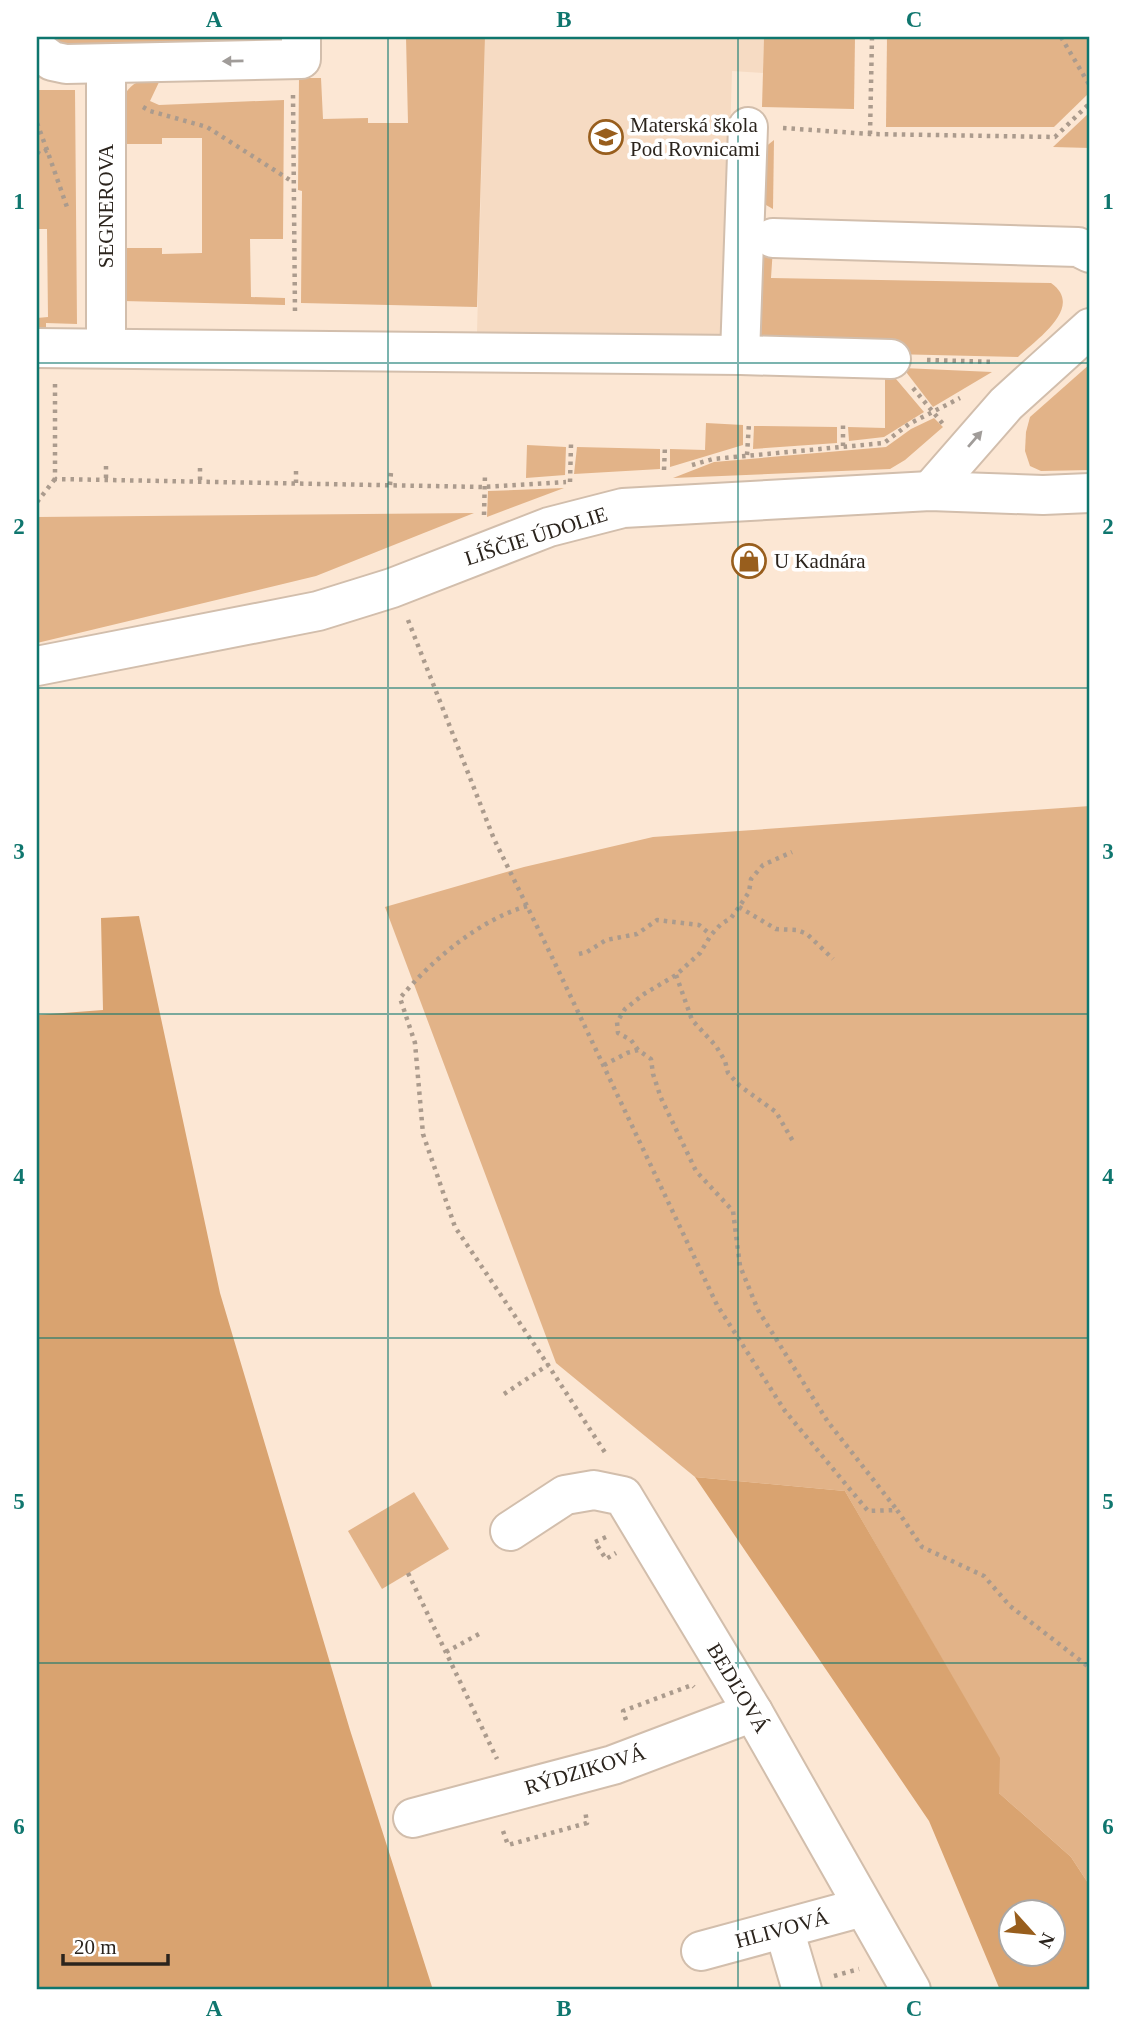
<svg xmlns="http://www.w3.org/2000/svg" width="1127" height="2027" viewBox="0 0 1127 2027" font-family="Georgia,serif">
<rect width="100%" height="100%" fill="#fce7d4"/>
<polygon fill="#f6dbc3" points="485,37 764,37 763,73 732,71 724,337 477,332"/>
<g fill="#e2b388">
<polygon points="45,37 276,37 270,42 71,49"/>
<polygon points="406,37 485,37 477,307 301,303 302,191 298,190 299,78 321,78 323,119 368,118 368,123 408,123"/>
<polygon points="764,37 855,37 854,109 762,107"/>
<polygon points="887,37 1090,37 1090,92 1054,127 886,127"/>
<path d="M160 80 150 101 159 105 284 100 283 239H250L251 297 285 298V305L123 301 116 248H162V254L202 253V138H162V144H117C119 124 116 92 138 82 144 80 153 80 160 80Z"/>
<polygon points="37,90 75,90 77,324 46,323 46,337 37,337 37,318 48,317 47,229 37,229"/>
<polygon points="1090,112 1090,148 1053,147"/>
<polygon points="774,140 773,209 766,205 760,198 764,148"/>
<path d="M758 248H773L771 278 1051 283C1085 307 1037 339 1018 357L763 351 757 348Z"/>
<polygon points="1090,364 1090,470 1041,471 1030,466 1025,451 1026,432 1030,417"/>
<polygon points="885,366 924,412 884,437 849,441 848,427 885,428"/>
<polygon points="903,368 992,372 933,407"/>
<polygon points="934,418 943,427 905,460 890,469 673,478 714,462 886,447 911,429"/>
<polygon points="706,423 743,425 743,445 670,467 670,449 705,450"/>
<polygon points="754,426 837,427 837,443 753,449"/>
<polygon points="527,445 566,447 565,475 526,478"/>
<polygon points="577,447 660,449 660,469 574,474"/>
<polygon points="564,488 487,517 488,491"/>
<polygon points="474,513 316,576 37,643 37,517"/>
<polygon points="1090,806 1090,1886 1071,1857 999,1793 999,1758 845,1491 695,1477 556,1363 385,907 524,867 653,837"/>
<polygon points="414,1492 449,1549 382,1589 348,1531"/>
</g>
<g fill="#d9a370" fill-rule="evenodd">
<polygon points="139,916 220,1293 350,1730 433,1990 37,1990 37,1015 103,1010 101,918"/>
<path d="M695 1477 845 1491 1000 1758 999 1793 1071 1857 1090 1886V1990H1000L929 1821ZM1012 1912H1054V1954H1012Z"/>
</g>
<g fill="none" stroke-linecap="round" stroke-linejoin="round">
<g stroke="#d2beac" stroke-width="42">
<g id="minor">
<polyline points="37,50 52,61 66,64 301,59 301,37"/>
<polyline points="106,64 106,348"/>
<polyline points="773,238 1078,247 1090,253"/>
<polyline points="37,348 740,355 891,359"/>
<polyline points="740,355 748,127"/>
<polyline points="930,491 1006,404 1090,328"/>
<polyline points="37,666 318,611 392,588 549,527 623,508 930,491 1043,495 1090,493"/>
<polyline points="510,1531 565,1495 594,1490 623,1496 753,1712 911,1990"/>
<polyline points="413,1818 613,1765 753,1712"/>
<polyline points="784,1929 802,1990"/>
<polyline points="701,1951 863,1907"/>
</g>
</g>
<g stroke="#ab9b8d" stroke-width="4.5" stroke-dasharray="3.5 5" stroke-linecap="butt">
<polyline points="1061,37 1090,86"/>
<polyline points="293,95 295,314"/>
<polyline points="143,107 150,111 207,127 293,182"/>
<polyline points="37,123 47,150"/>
<polyline points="783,128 870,134 1055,137 1090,103"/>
<polyline points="870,134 872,37"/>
<polyline points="37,152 40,154 47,150 67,207"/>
<polyline points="927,360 995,362"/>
<polyline points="55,384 55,479 484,487 566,482"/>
<polyline points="913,388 943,424"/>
<polyline points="843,446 843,424"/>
<polyline points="747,455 749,423"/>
<polyline points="692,465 713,459 884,443 909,424 960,398"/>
<polyline points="106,466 106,480"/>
<polyline points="200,468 200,482"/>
<polyline points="664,470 665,446"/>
<polyline points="570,482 571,444"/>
<polyline points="296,483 296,470"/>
<polyline points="390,485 391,472"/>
<polyline points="37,502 55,479"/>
<polyline points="484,515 485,474"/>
<polyline points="408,620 494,839 551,955 717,1305 785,1411 868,1511 897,1510 922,1547 984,1576 1010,1606 1090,1668"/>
<path d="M527 906C479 920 432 960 400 998L415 1043 423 1134 455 1227 548 1365"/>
<polyline points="739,907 776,929 797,930 807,934 833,959"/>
<polyline points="579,954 587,952 606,940 637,934 657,920 699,925 711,935"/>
<polyline points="676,975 692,1020 716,1046 725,1061 728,1073 740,1086 776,1112 794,1143"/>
<polyline points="638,1050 631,1040 618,1033 617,1022 625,1009 644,994 676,975 700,953 711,935 721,924 731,918 739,907 749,892 751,879 763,865 792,852"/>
<polyline points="604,1065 627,1053 638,1050 651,1059 653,1074 661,1098 696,1171 733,1211 740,1266 758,1310 828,1422 897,1510"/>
<polyline points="504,1394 548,1365 606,1454"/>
<polyline points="606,1537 595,1542 606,1559 616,1553"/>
<polyline points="408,1573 497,1759"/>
<polyline points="446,1652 479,1634"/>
<polyline points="626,1720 623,1711 692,1685 694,1687"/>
<polyline points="503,1831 508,1845 587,1823 585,1810"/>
<polyline points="834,1976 859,1969"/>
</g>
<use href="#minor" stroke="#fff" stroke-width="38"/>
</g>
<defs><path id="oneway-solid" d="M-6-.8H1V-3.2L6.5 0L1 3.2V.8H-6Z" transform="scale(1.75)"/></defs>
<g fill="#a09c99">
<use href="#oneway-solid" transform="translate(233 61) rotate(179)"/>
<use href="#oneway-solid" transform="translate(975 439) rotate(-49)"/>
</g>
<path fill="none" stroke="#0f766e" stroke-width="2" stroke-opacity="0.55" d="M388 37V1990M738 37V1990M37 363H1090M37 688H1090M37 1014H1090M37 1338H1090M37 1663H1090"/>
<defs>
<g id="school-ring" transform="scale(1.75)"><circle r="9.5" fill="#fff" stroke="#985e1d" stroke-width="1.5"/><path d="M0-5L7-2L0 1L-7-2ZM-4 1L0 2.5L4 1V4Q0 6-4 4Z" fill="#985e1d"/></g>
<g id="shop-ring" transform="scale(1.75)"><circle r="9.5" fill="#fff" stroke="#985e1d" stroke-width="1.5"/><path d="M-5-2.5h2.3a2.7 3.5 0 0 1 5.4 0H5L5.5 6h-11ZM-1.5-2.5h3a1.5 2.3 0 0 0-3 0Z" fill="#985e1d"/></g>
</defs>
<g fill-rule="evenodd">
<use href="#school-ring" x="606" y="137"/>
<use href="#shop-ring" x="749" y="561"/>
</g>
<g text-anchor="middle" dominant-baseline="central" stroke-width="7" stroke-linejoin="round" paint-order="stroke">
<g font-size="21" fill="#2b241d" stroke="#fff" text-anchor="start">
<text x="630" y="125">Materská škola<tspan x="630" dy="24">Pod Rovnicami</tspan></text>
<text x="774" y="561">U Kadnára</text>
</g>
<g font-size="21" fill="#2b241d" stroke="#fff">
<text transform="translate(106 206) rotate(-90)">SEGNEROVA</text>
<text transform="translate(536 536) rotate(-18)">LÍŠČIE ÚDOLIE</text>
<text transform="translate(738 1688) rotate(59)">BEDĽOVÁ</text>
<text transform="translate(585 1770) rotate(-17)">RÝDZIKOVÁ</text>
<text transform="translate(782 1929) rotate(-15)">HLIVOVÁ</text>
</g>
</g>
<rect width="1127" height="2027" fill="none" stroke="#ffffff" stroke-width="77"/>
<g transform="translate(1032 1933) rotate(117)"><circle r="33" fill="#ffffff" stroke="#aaa7a5" stroke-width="2"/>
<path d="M0-5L12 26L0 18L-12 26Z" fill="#985e1d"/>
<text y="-10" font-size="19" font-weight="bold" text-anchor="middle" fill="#2b241d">N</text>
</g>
<path d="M63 1954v10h105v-10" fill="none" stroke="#2b241d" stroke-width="3.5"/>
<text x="74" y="1954" font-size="21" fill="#2b241d" stroke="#ffffff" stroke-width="5" paint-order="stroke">20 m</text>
<rect x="38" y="38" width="1050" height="1950" fill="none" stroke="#0f766e" stroke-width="2.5"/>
<g font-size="23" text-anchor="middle" font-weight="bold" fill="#0f766e">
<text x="214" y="27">A</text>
<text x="564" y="27">B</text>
<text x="914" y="27">C</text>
<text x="19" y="209">1</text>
<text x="1108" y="209">1</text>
<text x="19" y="534">2</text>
<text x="1108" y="534">2</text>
<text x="19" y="859">3</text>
<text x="1108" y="859">3</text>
<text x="19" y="1184">4</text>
<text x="1108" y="1184">4</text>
<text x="19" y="1509">5</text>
<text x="1108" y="1509">5</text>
<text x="19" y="1834">6</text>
<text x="1108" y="1834">6</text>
<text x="214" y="2016">A</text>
<text x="564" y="2016">B</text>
<text x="914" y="2016">C</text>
</g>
</svg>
